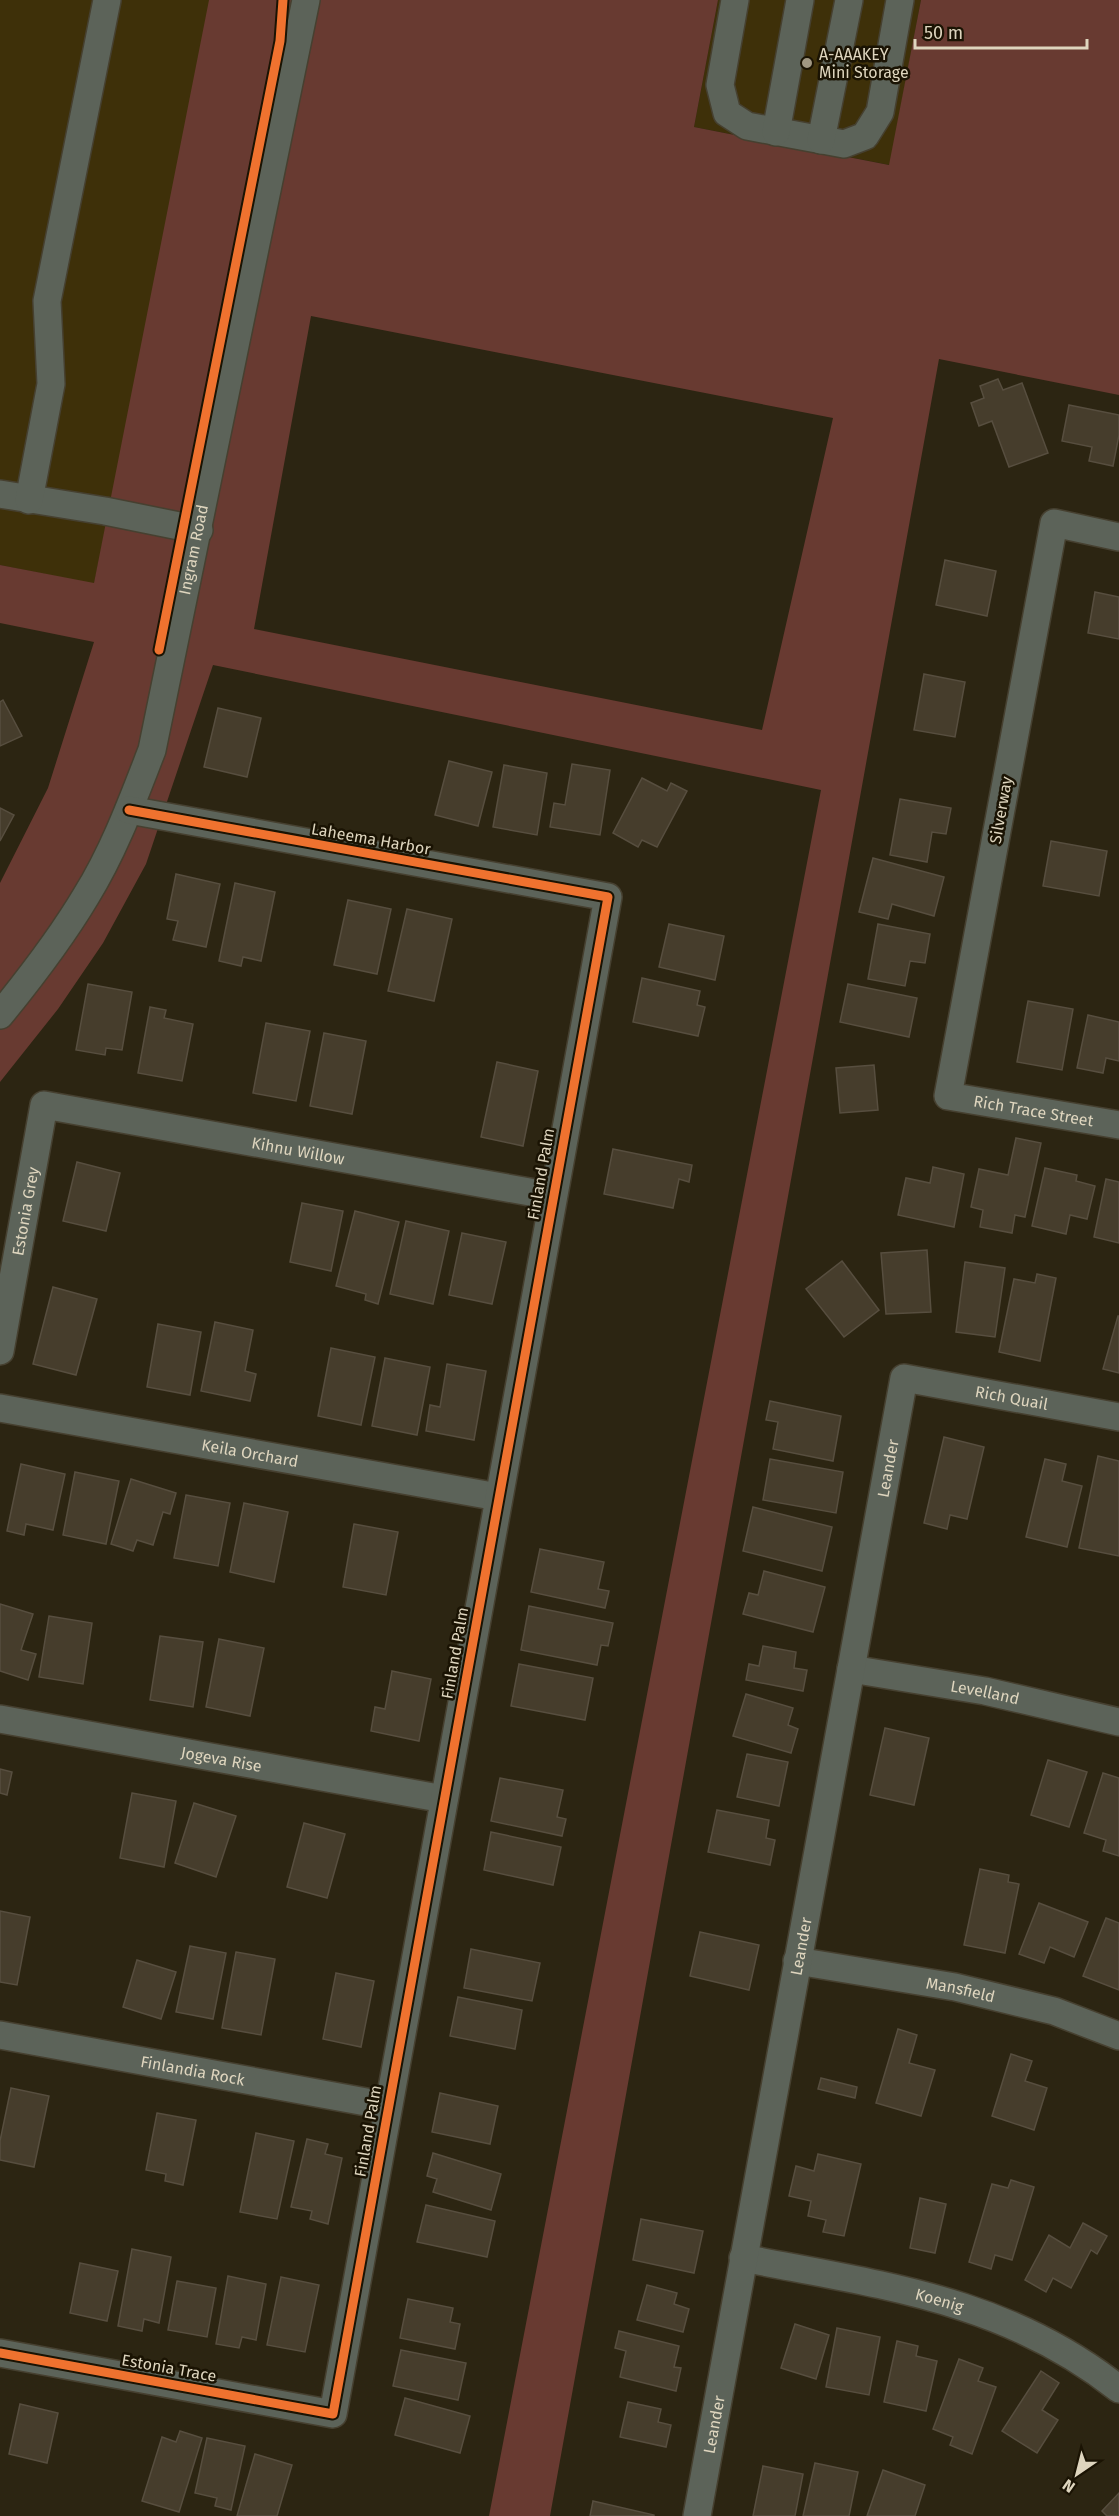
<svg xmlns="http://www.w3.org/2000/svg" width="1119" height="2516" viewBox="0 0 1119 2516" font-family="'Fira Sans',sans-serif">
<rect width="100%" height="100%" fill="#2c2512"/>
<g fill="#3e3009">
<polygon points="0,0 214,0 94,584 0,565"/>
<polygon points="718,0 921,0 890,165 694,127"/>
</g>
<path fill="#683a31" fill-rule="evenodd" d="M209 0H718L694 127 889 165 921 0H1119V395L939 359 550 2516H489L821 790 213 665 146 864 103 943 58 1009 0 1082V883L48 788 94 642 0 623V565L94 583ZM311 316 833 418 762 730 254 629Z"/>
<g fill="#463d2c" stroke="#574e3f" stroke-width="1.5">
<polygon points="998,379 1003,390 1022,383 1048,453 1009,467 992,421 979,426 971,403 984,398 980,386"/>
<polygon points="1069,405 1119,415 1119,435 1113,466 1089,461 1092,447 1062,441"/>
<polygon points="945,560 996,571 987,616 936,605"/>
<polygon points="1095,592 1119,597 1119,639 1088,633"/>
<polygon points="924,674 965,682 955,737 914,730"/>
<polygon points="3,700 22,736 0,746 0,702"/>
<polygon points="218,708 261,718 247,777 204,767"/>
<polygon points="449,761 492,772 478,826 435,815"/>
<polygon points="572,764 610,770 600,835 550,827 554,803 565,805"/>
<polygon points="504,765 547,773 537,835 493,827"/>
<polygon points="642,778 667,791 671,783 687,791 657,847 642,840 638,847 613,833"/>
<polygon points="900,799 951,808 946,834 932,832 927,862 890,855"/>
<polygon points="0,808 14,815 0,841"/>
<polygon points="1051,841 1107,851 1099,896 1043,886"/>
<polygon points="873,858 944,877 934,916 892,904 888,919 859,912"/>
<polygon points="176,874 220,884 206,947 173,940 178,921 167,919"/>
<polygon points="235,883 275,892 261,961 243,957 241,966 219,961"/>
<polygon points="348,900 391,909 377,974 334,965"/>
<polygon points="407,909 452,919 434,1001 388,991"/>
<polygon points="669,924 724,936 715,980 659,967"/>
<polygon points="878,924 930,934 925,963 910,961 905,986 868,979"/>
<polygon points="642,978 700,991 697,1005 705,1007 698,1036 633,1022"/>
<polygon points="88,984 132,992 122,1050 106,1048 105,1055 76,1050"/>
<polygon points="848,984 917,998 909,1037 840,1022"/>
<polygon points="1028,1001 1073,1009 1062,1070 1017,1062"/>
<polygon points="150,1007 166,1010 164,1018 193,1024 182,1081 138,1073"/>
<polygon points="1088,1015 1119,1022 1119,1061 1106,1058 1103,1073 1077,1068"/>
<polygon points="266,1023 310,1031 296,1101 253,1093"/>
<polygon points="324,1033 366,1041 352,1114 310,1106"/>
<polygon points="497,1062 538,1071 523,1146 481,1137"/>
<polygon points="874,1065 878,1110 840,1113 836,1068"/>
<polygon points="1016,1138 1041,1143 1025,1217 1015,1215 1012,1233 980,1227 983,1210 971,1207 979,1169 1008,1175"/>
<polygon points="613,1149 692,1165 689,1182 679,1179 673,1208 604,1194"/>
<polygon points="77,1162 120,1173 106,1231 63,1221"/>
<polygon points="933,1167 964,1174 954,1227 898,1215 906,1178 930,1183"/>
<polygon points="1045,1168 1077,1175 1076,1181 1095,1186 1087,1219 1070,1215 1066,1234 1032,1226"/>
<polygon points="1106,1179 1119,1182 1119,1243 1094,1237"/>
<polygon points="302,1203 343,1211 331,1271 290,1262"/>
<polygon points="355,1211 399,1222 378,1304 365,1300 366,1294 336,1286"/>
<polygon points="406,1221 449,1231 433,1304 390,1294"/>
<polygon points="462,1233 506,1242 492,1304 449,1295"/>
<polygon points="927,1250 931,1312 886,1314 881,1253"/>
<polygon points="842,1261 879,1310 844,1337 806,1289"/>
<polygon points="965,1262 1005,1268 995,1337 956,1332"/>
<polygon points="1037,1274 1056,1278 1040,1361 999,1352 1014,1279 1035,1283"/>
<polygon points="53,1287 97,1299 76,1375 33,1364"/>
<polygon points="1118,1316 1119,1316 1119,1373 1103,1369"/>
<polygon points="215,1322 253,1330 245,1371 256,1374 250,1401 201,1391"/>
<polygon points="158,1324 201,1332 190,1395 147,1387"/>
<polygon points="331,1348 375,1357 361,1425 318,1416"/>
<polygon points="385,1358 430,1367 417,1435 372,1426"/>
<polygon points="447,1364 486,1371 474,1440 426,1431 430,1405 440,1407"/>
<polygon points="770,1401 841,1416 833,1461 773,1449 778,1422 766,1420"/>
<polygon points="944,1437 984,1447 967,1519 950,1515 947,1529 924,1523"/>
<polygon points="1098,1456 1119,1461 1119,1556 1079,1548"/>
<polygon points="770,1459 843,1472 836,1513 763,1500"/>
<polygon points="1045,1459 1066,1464 1062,1481 1082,1486 1067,1547 1026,1537"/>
<polygon points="21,1464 65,1474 53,1530 26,1524 24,1535 7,1531"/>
<polygon points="75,1472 119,1481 106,1544 63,1535"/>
<polygon points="131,1479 176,1493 170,1514 163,1512 153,1545 137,1540 133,1551 111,1544"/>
<polygon points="186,1495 230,1503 218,1566 174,1558"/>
<polygon points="244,1503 288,1512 274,1582 230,1572"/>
<polygon points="753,1507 832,1527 822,1571 743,1551"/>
<polygon points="354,1524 398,1532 386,1595 343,1587"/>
<polygon points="540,1549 604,1562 598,1589 609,1591 605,1608 531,1592"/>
<polygon points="764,1571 825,1587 813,1632 743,1614 749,1593 758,1595"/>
<polygon points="0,1604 33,1614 21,1650 36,1654 28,1680 0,1671"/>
<polygon points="529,1606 613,1623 608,1646 601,1645 597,1665 521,1650"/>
<polygon points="49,1616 92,1623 83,1684 39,1677"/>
<polygon points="160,1636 203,1642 193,1707 150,1700"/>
<polygon points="219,1639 264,1648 250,1716 206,1707"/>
<polygon points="763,1646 796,1652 794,1668 807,1670 803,1691 746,1680 749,1664 759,1666"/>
<polygon points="519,1664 593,1678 585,1720 511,1706"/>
<polygon points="392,1671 431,1679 419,1741 371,1731 375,1707 385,1709"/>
<polygon points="746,1694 793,1708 788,1725 798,1729 791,1753 733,1736"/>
<polygon points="885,1728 929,1738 914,1805 870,1795"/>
<polygon points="747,1754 788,1762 779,1806 737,1797"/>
<polygon points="1048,1760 1087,1772 1069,1827 1031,1815"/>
<polygon points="0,1769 12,1772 7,1795 0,1793"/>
<polygon points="1103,1773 1119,1778 1119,1856 1103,1851 1106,1840 1084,1833"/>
<polygon points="500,1778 563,1790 557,1817 566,1819 562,1836 491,1821"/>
<polygon points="132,1793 176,1801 164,1867 120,1858"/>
<polygon points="194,1803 236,1816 216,1877 175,1863"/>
<polygon points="717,1810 769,1820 766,1838 775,1840 770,1865 708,1852"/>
<polygon points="304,1823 345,1834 327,1898 287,1887"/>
<polygon points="491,1832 561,1847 553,1885 484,1870"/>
<polygon points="980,1869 1009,1875 1008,1882 1019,1884 1005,1953 964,1945"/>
<polygon points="1039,1903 1088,1922 1074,1957 1050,1947 1044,1963 1019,1954"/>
<polygon points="0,1911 30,1917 17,1985 0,1982"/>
<polygon points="1106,1918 1119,1923 1119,1990 1083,1976"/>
<polygon points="700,1932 759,1945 749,1990 690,1976"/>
<polygon points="190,1946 226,1953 213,2019 176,2012"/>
<polygon points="471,1949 540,1963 532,2001 464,1988"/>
<polygon points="236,1952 275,1959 261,2035 222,2028"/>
<polygon points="137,1960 176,1972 161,2019 123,2007"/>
<polygon points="336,1973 374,1981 361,2047 323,2039"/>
<polygon points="458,1997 522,2010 515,2049 450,2036"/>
<polygon points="898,2029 917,2035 909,2063 935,2070 921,2116 876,2103"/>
<polygon points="1011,2054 1032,2061 1025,2081 1047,2088 1034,2130 992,2116"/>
<polygon points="821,2078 857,2087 855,2098 818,2089"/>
<polygon points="11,2088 49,2096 34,2167 0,2160 0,2141"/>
<polygon points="440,2093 498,2106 490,2144 432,2132"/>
<polygon points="157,2113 196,2120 183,2185 165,2181 166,2174 146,2170"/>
<polygon points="256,2133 294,2141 277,2219 240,2212"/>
<polygon points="307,2139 328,2144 325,2154 342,2158 328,2224 310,2219 312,2211 291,2207"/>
<polygon points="433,2153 501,2174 491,2210 433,2192 437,2179 427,2176"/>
<polygon points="818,2154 861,2164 844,2236 823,2232 826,2220 808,2216 811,2201 789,2196 796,2166 814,2171"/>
<polygon points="1011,2180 1034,2187 1012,2260 995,2255 991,2269 969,2262 992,2184 1008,2188"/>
<polygon points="920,2198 946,2204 935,2253 910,2248"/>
<polygon points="426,2205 495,2221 487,2257 417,2242"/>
<polygon points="641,2219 703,2231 694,2273 633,2260"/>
<polygon points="1083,2223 1107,2236 1097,2254 1091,2250 1071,2288 1053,2278 1046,2292 1025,2280 1049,2235 1070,2248"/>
<polygon points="132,2249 171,2257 159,2323 144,2319 142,2331 118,2326"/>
<polygon points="80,2263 118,2271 107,2321 70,2313"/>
<polygon points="228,2276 266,2284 256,2340 242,2337 239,2348 216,2344"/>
<polygon points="281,2277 319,2285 305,2352 267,2345"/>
<polygon points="177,2281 216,2288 207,2337 168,2330"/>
<polygon points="647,2285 677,2293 674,2304 689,2309 683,2332 637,2320"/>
<polygon points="408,2299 453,2308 450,2322 460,2324 455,2349 400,2338"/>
<polygon points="795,2324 829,2335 816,2379 781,2368"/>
<polygon points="837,2328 880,2337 869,2395 826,2387"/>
<polygon points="619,2331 679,2346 674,2367 681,2368 676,2391 620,2377 626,2351 615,2348"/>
<polygon points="897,2341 918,2346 916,2356 937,2361 926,2411 884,2402"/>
<polygon points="401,2350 466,2363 458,2400 393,2386"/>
<polygon points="959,2359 983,2368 978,2381 996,2387 972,2454 950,2445 953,2437 933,2429"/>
<polygon points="1041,2371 1059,2383 1042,2410 1058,2420 1037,2453 1002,2431"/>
<polygon points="405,2398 470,2416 460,2453 395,2435"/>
<polygon points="628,2402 661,2409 658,2422 671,2425 666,2447 620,2437"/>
<polygon points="20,2404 58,2413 47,2463 9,2454"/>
<polygon points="180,2431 202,2438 179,2512 142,2501 162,2437 176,2442"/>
<polygon points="207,2438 245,2446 231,2510 215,2506 217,2498 195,2493"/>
<polygon points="255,2454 292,2465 277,2516 237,2516"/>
<polygon points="815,2463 858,2472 849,2516 803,2516"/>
<polygon points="763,2466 803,2474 795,2516 753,2516"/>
<polygon points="883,2470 925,2485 915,2516 867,2516"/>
<polygon points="1119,2493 1119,2516 1107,2516 1102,2511"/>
<polygon points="593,2501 654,2515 654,2516 590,2516"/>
</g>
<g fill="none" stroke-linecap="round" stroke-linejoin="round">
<g stroke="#464030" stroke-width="30">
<g id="minor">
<polyline points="735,0 720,85 727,113 747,126 844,144 865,136 880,112 900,0"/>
<polyline points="776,132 800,0"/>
<polyline points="821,140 849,0"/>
<polyline points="0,494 105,511 199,530"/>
<polyline points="29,500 51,384 47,301 107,0"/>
<path id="s1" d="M1119 537 1054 523 948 1096 1119 1125"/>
<path id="s2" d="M0 1015C31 977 61 938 86 896 114 851 133 799 152 750L306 0"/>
<path id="s3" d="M0 1351 44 1105 552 1196"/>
<path id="s4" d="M0 1408 498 1497"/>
<path id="s5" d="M851 1669 985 1691 1119 1722"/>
<path id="s6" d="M0 1719 444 1799"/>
<path id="s7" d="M797 1961 955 1987 1054 2011 1119 2036"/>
<path id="s8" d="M0 2035 388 2106"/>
<path id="s9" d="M743 2258C880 2285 1006 2299 1119 2389"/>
<polyline points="0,2353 333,2414 608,897 129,810"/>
<path id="s10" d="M697 2516 904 1378 1119 1417"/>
</g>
</g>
<use href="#minor" stroke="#5c6359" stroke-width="27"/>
<g stroke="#1a1303" stroke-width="13">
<g id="cycleway">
<polyline points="159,650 280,41 283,0"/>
<polyline points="0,2353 333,2414 608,897 129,810"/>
</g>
</g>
<use href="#cycleway" stroke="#ef722f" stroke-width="9"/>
</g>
<circle fill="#a09782" stroke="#1a1303" stroke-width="2" cx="807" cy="63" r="6"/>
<g text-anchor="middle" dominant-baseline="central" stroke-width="5" stroke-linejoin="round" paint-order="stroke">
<g font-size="16" fill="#ded5be" stroke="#1a1303" text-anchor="start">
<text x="819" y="54">A-AAAKEY<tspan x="819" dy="18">Mini Storage</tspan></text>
</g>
<g font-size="16" fill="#ded5be" stroke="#1a1303">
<text stroke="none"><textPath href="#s2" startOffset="512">Ingram Road</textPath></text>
<text transform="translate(1001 810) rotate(-80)">Silverway</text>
<text transform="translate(371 839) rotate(10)">Laheema Harbor</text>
<text stroke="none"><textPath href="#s1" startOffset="736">Rich Trace Street</textPath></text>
<text stroke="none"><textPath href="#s3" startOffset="508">Kihnu Willow</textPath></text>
<text transform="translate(541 1174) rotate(-80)">Finland Palm</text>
<text stroke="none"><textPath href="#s3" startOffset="142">Estonia Grey</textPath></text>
<text stroke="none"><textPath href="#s10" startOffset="1266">Rich Quail</textPath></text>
<text stroke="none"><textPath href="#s4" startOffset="254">Keila Orchard</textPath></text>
<text stroke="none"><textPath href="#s10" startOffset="1065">Leander</textPath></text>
<text transform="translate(455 1653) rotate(-80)">Finland Palm</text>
<text stroke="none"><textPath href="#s5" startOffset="136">Levelland</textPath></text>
<text stroke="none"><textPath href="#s6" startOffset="225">Jogeva Rise</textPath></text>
<text stroke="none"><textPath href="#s10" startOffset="579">Leander</textPath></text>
<text stroke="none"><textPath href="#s7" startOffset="166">Mansfield</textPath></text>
<text stroke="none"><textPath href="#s8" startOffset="196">Finlandia Rock</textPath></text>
<text transform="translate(368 2131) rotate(-80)">Finland Palm</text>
<text stroke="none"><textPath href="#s9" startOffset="201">Koenig</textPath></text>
<text transform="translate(169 2368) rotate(10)">Estonia Trace</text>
<text stroke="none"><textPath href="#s10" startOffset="93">Leander</textPath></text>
</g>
</g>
<g transform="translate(1077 2474) rotate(215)" stroke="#1a1303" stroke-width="4.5" paint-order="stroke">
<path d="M0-4.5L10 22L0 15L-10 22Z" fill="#ded5be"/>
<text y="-9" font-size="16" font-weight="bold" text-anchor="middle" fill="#ded5be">N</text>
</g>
<path d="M915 39v9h172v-9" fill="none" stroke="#ded5be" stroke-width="3"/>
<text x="924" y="39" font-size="18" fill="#ded5be" stroke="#1a1303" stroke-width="4.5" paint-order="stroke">50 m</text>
</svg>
